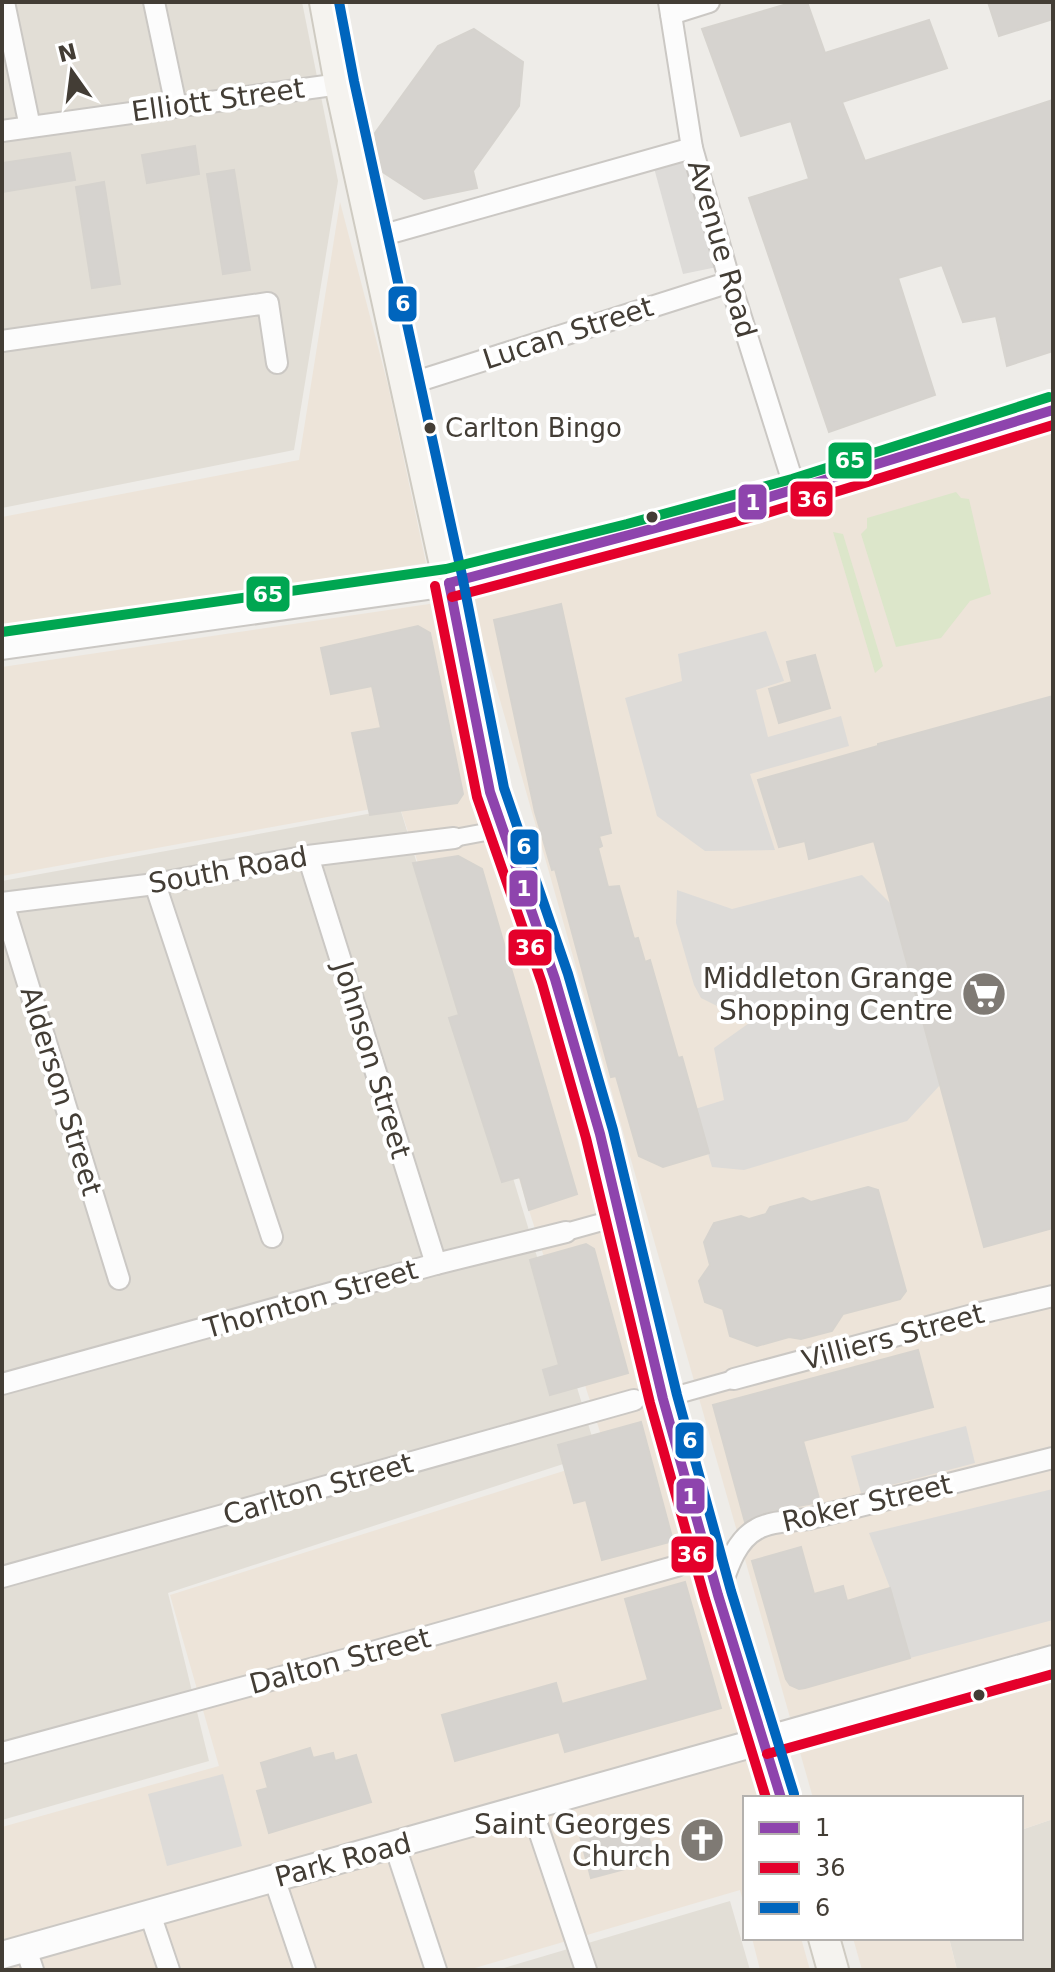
<svg xmlns="http://www.w3.org/2000/svg" width="1055" height="1972" viewBox="0 0 1055 1972" font-family="'DejaVu Sans',sans-serif">
<rect width="100%" height="100%" fill="#eeece8"/>
<g fill="#e2ded6">
<polygon points="2,2 302,2 338,181 294,450 2,508"/>
<polygon points="400,808 597,1453 168,1593 209,1761 2,1820 2,881"/>
<polygon points="1053,1819 1053,1970 957,1970 949,1938 1021,1938 1021,1830"/>
<polygon points="730,1901 750,1970 497,1970"/>
</g>
<g fill="#ede4d9">
<polygon points="340,202 388,385 426,563 2,629 2,517 299,460"/>
<polygon points="1053,423 1053,1819 1021,1830 1021,1798 813,1798 470,595"/>
<polygon points="436,603 689,1564 759,1798 745,1798 745,1909 740,1890 468,1970 2,1970 2,1827 219,1766 170,1595 608,1457 399,804 2,876 2,667"/>
<polygon points="752,1938 801,1938 810,1970 760,1970"/>
<polygon points="853,1938 949,1938 957,1970 862,1970"/>
</g>
<g fill="#dce6ca">
<polygon points="956,492 961,498 969,499 991,594 970,601 941,638 896,647 861,534 867,528 867,518"/>
<polygon points="833,532 843,534 883,666 875,673"/>
</g>
<g fill="#dddbd8">
<polygon points="684,157 717,267 683,274 654,168"/>
<polygon points="766,631 784,681 756,690 768,737 841,716 849,746 750,774 775,850 705,851 657,816 625,698 682,681 678,654"/>
<polygon points="862,875 892,905 940,1085 907,1121 744,1170 712,1167 695,1109 724,1100 714,1048 752,1021 744,1002 719,1007 701,998 694,985 676,923 677,890 732,909"/>
<polygon points="966,1426 975,1463 861,1493 851,1456"/>
<polygon points="1053,1489 1053,1620 910,1658 890,1588 869,1533"/>
<polygon points="223,1774 242,1846 167,1866 148,1794"/>
</g>
<g fill="#d6d3cf" stroke="#d6d3ce" stroke-width="2">
<polygon points="794,2 807,2 825,53 929,20 947,68 842,102 865,161 1053,100 1053,351 1007,366 996,316 963,322 942,265 898,278 935,395 829,432 749,198 809,179 791,121 741,136 702,29"/>
<polygon points="988,2 1053,2 1053,19 999,36"/>
<polygon points="474,29 523,62 519,106 473,171 477,188 424,199 381,171 375,133 438,46"/>
<polygon points="195,146 199,174 147,183 142,155"/>
<polygon points="70,153 75,180 2,192 2,163"/>
<polygon points="234,170 250,270 223,274 207,174"/>
<polygon points="104,182 120,284 92,288 76,187"/>
<polygon points="561,604 611,833 599,836 602,846 598,848 608,887 619,886 634,939 638,938 645,962 650,960 678,1058 682,1057 709,1153 663,1167 639,1156 616,1076 611,1077 555,869 552,870 535,812 494,620"/>
<polygon points="418,626 430,633 463,794 457,803 370,815 352,733 381,728 372,686 331,694 321,648"/>
<polygon points="815,655 830,708 779,723 769,689 792,682 787,662"/>
<polygon points="1053,696 1053,1228 984,1247 874,841 809,859 805,841 779,847 758,780 878,746 878,744"/>
<polygon points="458,856 482,869 577,1194 529,1210 520,1177 502,1182 449,1018 459,1015 413,863"/>
<polygon points="868,1187 878,1190 906,1291 900,1299 843,1314 832,1331 801,1339 789,1337 757,1346 730,1336 723,1309 705,1302 699,1281 710,1265 704,1242 714,1223 741,1216 749,1219 766,1214 770,1207 803,1198 811,1202"/>
<polygon points="586,1244 594,1249 628,1373 550,1395 543,1370 559,1365 530,1260"/>
<polygon points="918,1350 933,1407 803,1441 820,1502 766,1512 745,1522 713,1405"/>
<polygon points="641,1422 673,1541 602,1560 586,1500 574,1503 558,1445"/>
<polygon points="801,1547 814,1594 843,1586 847,1601 890,1588 910,1658 805,1688 799,1689 790,1685 786,1679 752,1561"/>
<polygon points="685,1582 721,1708 565,1752 559,1732 455,1761 442,1715 556,1683 562,1704 648,1680 625,1599"/>
<polygon points="310,1748 313,1758 333,1753 335,1761 356,1755 371,1802 269,1833 257,1791 268,1788 261,1763"/>
<polygon points="644,1819 655,1861 591,1878 580,1836"/>
</g>
<g fill="none" stroke-linecap="round" stroke-linejoin="round">
<g stroke="#cbc8c4" stroke-width="20">
<g id="pedestrian">
<polyline points="454,838 502,829"/>
<polyline points="566,1232 620,1217"/>
<polyline points="663,1399 734,1379"/>
</g>
</g>
<g stroke="#cbc8c4" stroke-width="24">
<g id="minor">
<polyline points="4,2 30,127"/>
<polyline points="154,2 176,106"/>
<polyline points="669,2 692,148 730,282 796,492"/>
<polyline points="671,14 709,2"/>
<polyline points="2,131 340,84"/>
<polyline points="373,238 692,148"/>
<polyline points="2,341 268,303 277,363"/>
<polyline points="406,385 730,282"/>
<polyline points="308,856 436,1264"/>
<polyline points="155,884 272,1237"/>
<polyline points="2,903 155,884 308,856 454,838"/>
<polyline points="3,903 119,1279"/>
<polyline points="734,1379 980,1313 1053,1296"/>
<polyline points="2,1384 436,1264 566,1232"/>
<polyline points="2,1577 634,1400"/>
<path d="M718 1595C726 1573 734 1541 757 1529 771 1521 792 1521 808 1519L1053 1458"/>
<polyline points="2,1753 355,1657 677,1566"/>
<polyline points="531,1807 586,1970"/>
<polyline points="395,1846 436,1970"/>
<polyline points="274,1878 305,1970"/>
<polyline points="150,1914 169,1970"/>
<polyline points="26,1949 33,1970"/>
</g>
</g>
<g stroke="#cbc8c4" stroke-width="30">
<g id="tertiary">
<polyline points="2,646 449,583 631,538 796,492 1053,410"/>
<polyline points="2,1955 1053,1659"/>
</g>
</g>
<g stroke="#cfcbc2" stroke-width="34">
<g id="secondary">
<polyline points="325,2 340,84 449,583 490,792 555,979 600,1134 663,1399 718,1595 781,1798"/>
<polyline points="824,1938 833,1970"/>
</g>
</g>
<use href="#pedestrian" stroke="#fcfcfc" stroke-width="16"/>
<use href="#minor" stroke="#fcfcfc" stroke-width="20"/>
<use href="#tertiary" stroke="#fcfcfc" stroke-width="26"/>
<use href="#secondary" stroke="#f5f3ef" stroke-width="30"/>
<g stroke="#fff" stroke-width="16">
<g id="bus-1">
<polyline points="449,583 490,792 555,979 600,1134 663,1399 718,1595 781,1798"/>
<polyline points="449,583 753,502 1053,410"/>
</g>
</g>
<g stroke="#fff" stroke-width="16">
<g id="bus-2">
<polyline points="435,586 477,797 542,983 586,1138 650,1403 705,1599 766,1798"/>
<polyline points="452,597 757,516 1053,425"/>
<polyline points="767,1754 1053,1674"/>
</g>
</g>
<g stroke="#fff" stroke-width="16">
<polyline id="bus-3" points="339,2 354,81 463,580 504,788 568,974 613,1130 677,1395 731,1591 794,1794"/>
</g>
<g stroke="#fff" stroke-width="16">
<polyline id="bus-4" points="2,632 446,569 627,524 792,479 1049,397"/>
</g>
<use href="#bus-1" stroke="#8e44ad" stroke-width="10"/>
<use href="#bus-2" stroke="#e4002b" stroke-width="10"/>
<use href="#bus-3" stroke="#0065bd" stroke-width="10"/>
<use href="#bus-4" stroke="#00a651" stroke-width="10"/>
</g>
<defs>
<g id="supermarket-disc" transform="scale(2.3)"><circle r="9.5" fill="#7f7a74" stroke="#fff"/><path d="M-6-5.5h2.5l.6 2H6L4.5 2H-2.5L-4.4-4H-6ZM-1.5 3.2a1.3 1.3 0 1 0 .1 0ZM3 3.2a1.3 1.3 0 1 0 .1 0Z" fill="#fff"/></g>
<g id="church-disc" transform="scale(2.3)"><circle r="9.5" fill="#7f7a74" stroke="#fff"/><path d="M-1.2-6h2.4v3.5h3.3v2.4h-3.3V6h-2.4V-.1h-3.3v-2.4h3.3Z" fill="#fff"/></g>
</defs>
<g fill-rule="evenodd">
<use href="#supermarket-disc" x="984" y="994"/>
<use href="#church-disc" x="702" y="1840"/>
</g>
<g fill="#433d35" stroke="#fff" stroke-width="3">
<circle cx="430" cy="428" r="7"/>
<circle cx="652" cy="517" r="7"/>
<circle cx="979" cy="1695" r="7"/>
</g>
<g text-anchor="middle" dominant-baseline="central" stroke-width="8" stroke-linejoin="round" paint-order="stroke">
<g font-size="26" fill="#433d35" stroke="#fff" text-anchor="start">
<text x="445" y="428">Carlton Bingo</text>
</g>
<g font-size="28" fill="#433d35" stroke="#fff">
<text transform="translate(218 100) rotate(-8)">Elliott Street</text>
<text transform="translate(722 249) rotate(74)">Avenue Road</text>
<text transform="translate(568 333) rotate(-18)">Lucan Street</text>
<text transform="translate(228 870) rotate(-10)">South Road</text>
<text transform="translate(372 1060) rotate(73)">Johnson Street</text>
<text transform="translate(61 1091) rotate(73)">Alderson Street</text>
<text transform="translate(311 1299) rotate(-16)">Thornton Street</text>
<text transform="translate(893 1337) rotate(-15)">Villiers Street</text>
<text transform="translate(318 1489) rotate(-16)">Carlton Street</text>
<text transform="translate(867 1503) rotate(-13)">Roker Street</text>
<text transform="translate(340 1661) rotate(-15)">Dalton Street</text>
<text transform="translate(343 1860) rotate(-15)">Park Road</text>
</g>
<g font-size="28" fill="#433d35" stroke="#fff" text-anchor="end">
<text x="953" y="978">Middleton Grange<tspan x="953" dy="32">Shopping Centre</tspan></text>
<text x="671" y="1824">Saint Georges<tspan x="671" dy="32">Church</tspan></text>
</g>
</g>
<g stroke="#fff" stroke-width="3">
<rect x="387" y="285" width="31" height="38" rx="8" fill="#0065bd"/>
<rect x="827" y="441" width="46" height="39" rx="8" fill="#00a651"/>
<rect x="789" y="480" width="45" height="38" rx="8" fill="#e4002b"/>
<rect x="737" y="483" width="31" height="38" rx="8" fill="#8e44ad"/>
<rect x="245" y="575" width="46" height="38" rx="8" fill="#00a651"/>
<rect x="509" y="828" width="31" height="38" rx="8" fill="#0065bd"/>
<rect x="508" y="869" width="31" height="39" rx="8" fill="#8e44ad"/>
<rect x="507" y="928" width="46" height="39" rx="8" fill="#e4002b"/>
<rect x="674" y="1421" width="31" height="39" rx="8" fill="#0065bd"/>
<rect x="675" y="1477" width="31" height="38" rx="8" fill="#8e44ad"/>
<rect x="670" y="1535" width="45" height="39" rx="8" fill="#e4002b"/>
</g>
<g font-size="22" text-anchor="middle" font-weight="bold" fill="#fff">
<text x="403" y="311">6</text>
<text x="850" y="468">65</text>
<text x="812" y="507">36</text>
<text x="753" y="510">1</text>
<text x="268" y="602">65</text>
<text x="524" y="854">6</text>
<text x="524" y="896">1</text>
<text x="530" y="955">36</text>
<text x="690" y="1448">6</text>
<text x="690" y="1504">1</text>
<text x="692" y="1562">36</text>
</g>
<rect width="1055" height="1972" fill="none" stroke="#433d35" stroke-width="8"/>
<rect x="743" y="1796" width="280" height="144" fill="#ffffff" stroke="#b4b1ae" stroke-width="2"/>
<rect x="759" y="1822" width="40" height="12" fill="#8e44ad" stroke="#b4b1ae" stroke-width="2"/>
<text x="815" y="1836" font-size="24" fill="#433d35">1</text>
<rect x="759" y="1862" width="40" height="12" fill="#e4002b" stroke="#b4b1ae" stroke-width="2"/>
<text x="815" y="1876" font-size="24" fill="#433d35">36</text>
<rect x="759" y="1902" width="40" height="12" fill="#0065bd" stroke="#b4b1ae" stroke-width="2"/>
<text x="815" y="1916" font-size="24" fill="#433d35">6</text>
<g transform="translate(72 72) rotate(346)" stroke="#ffffff" stroke-width="6" paint-order="stroke">
<path d="M0-6L14 30L0 20L-14 30Z" fill="#433d35"/>
<text y="-12" font-size="22" font-weight="bold" text-anchor="middle" fill="#433d35">N</text>
</g>
</svg>
